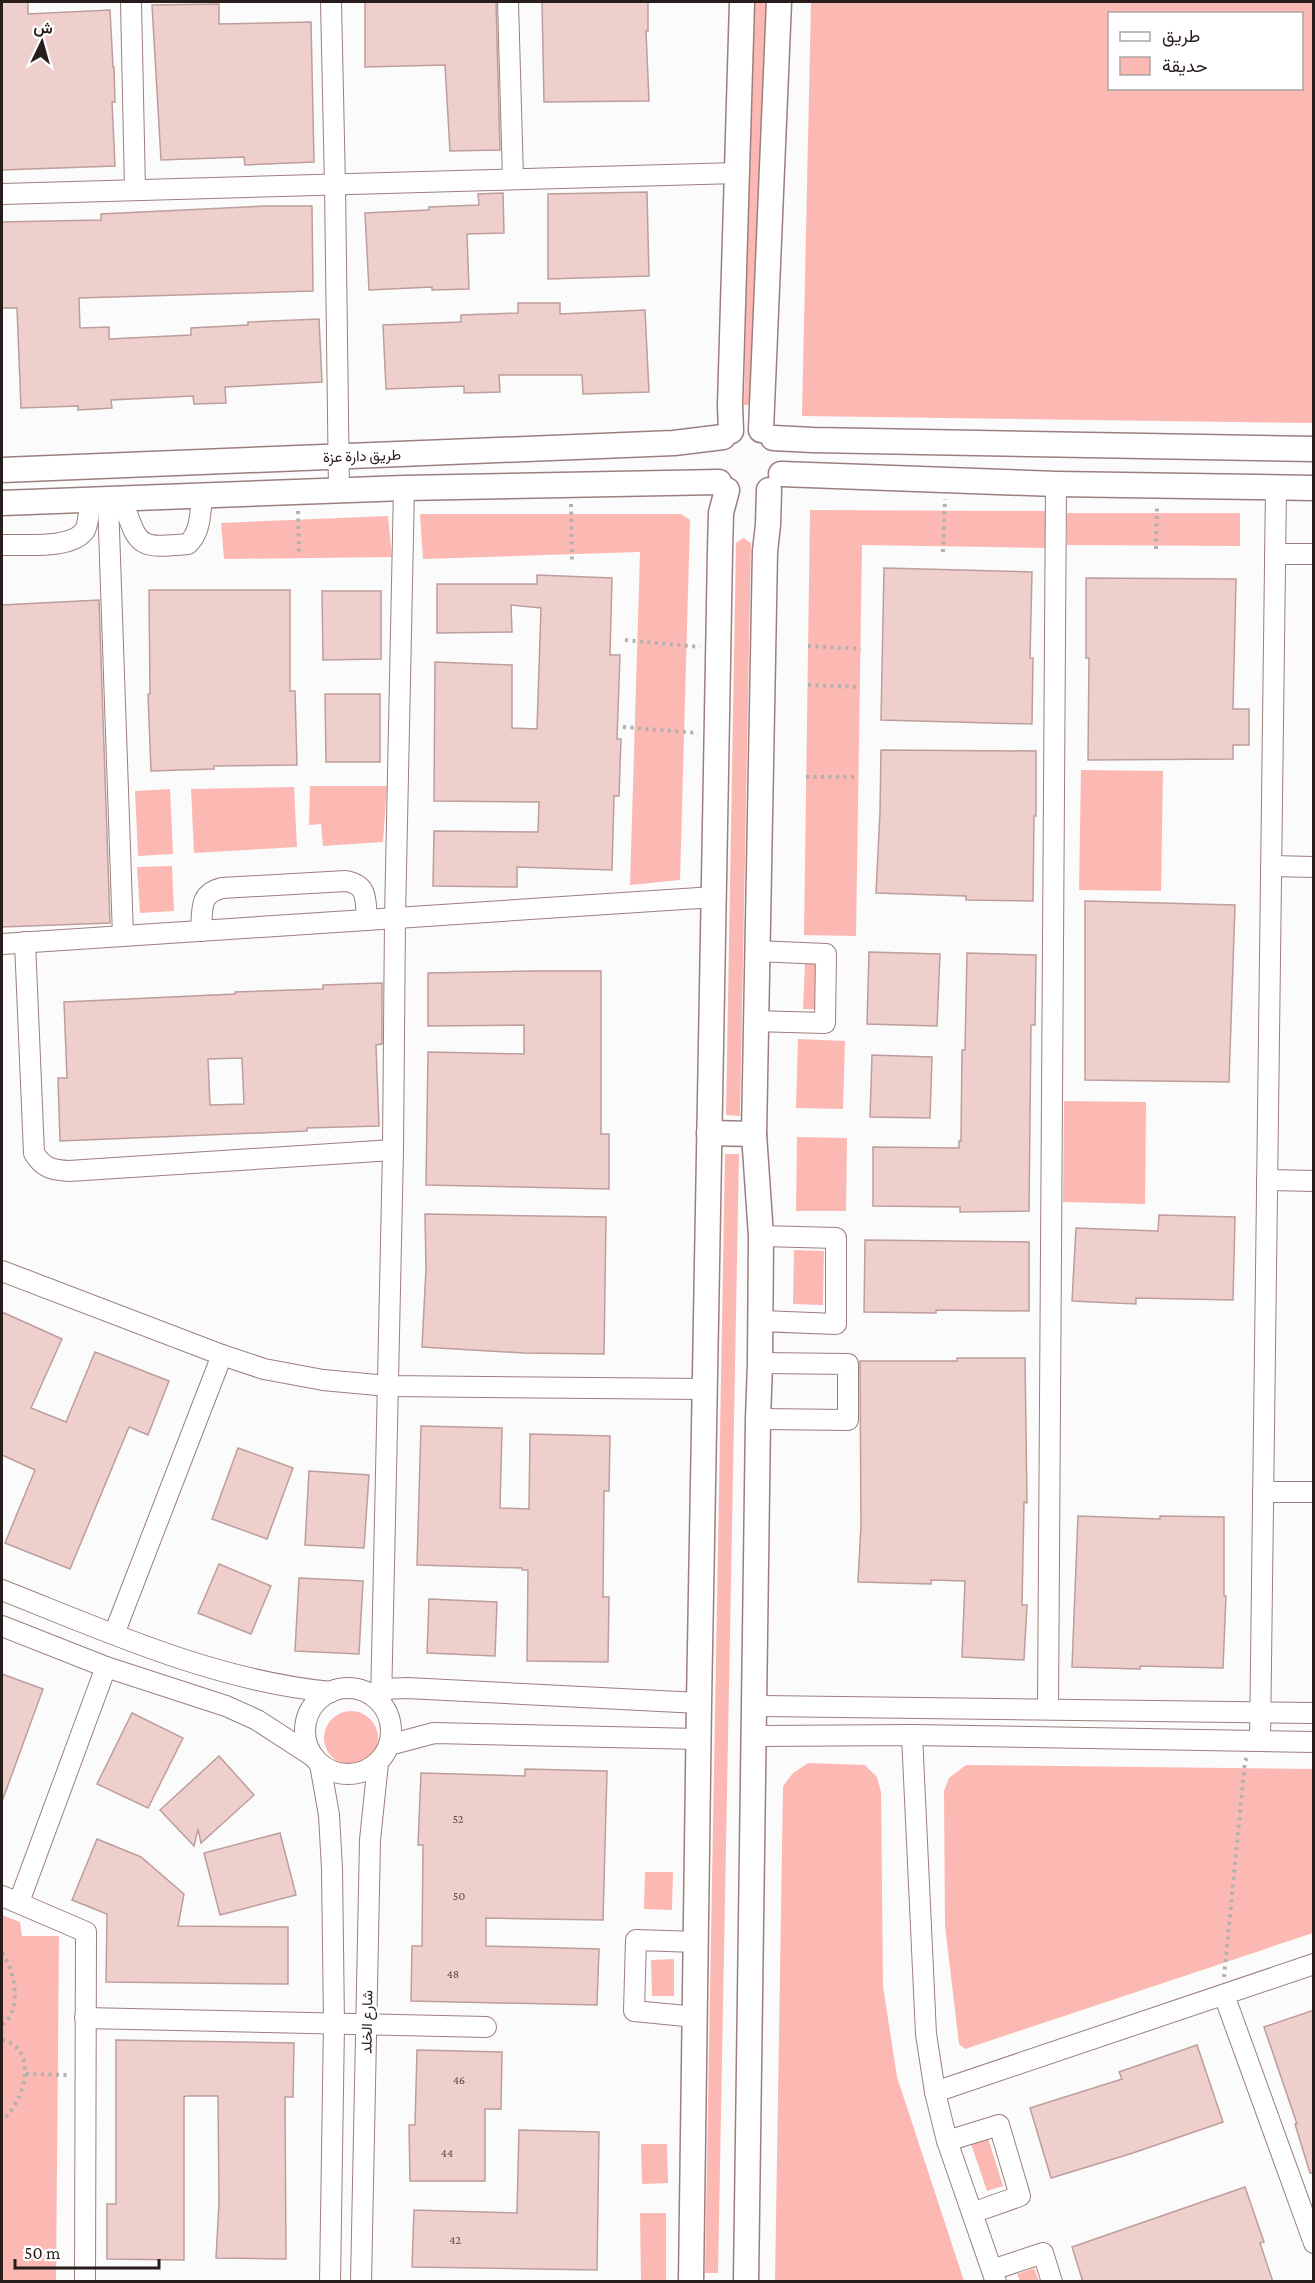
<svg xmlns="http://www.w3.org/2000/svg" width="1315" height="2283" viewBox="0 0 1315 2283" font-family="'Crimson Pro',Vazirmatn,serif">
<rect width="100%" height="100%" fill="#fbfbfb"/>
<g fill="#fcb9b3" fill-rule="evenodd">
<polygon points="752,2 769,2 760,405 744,405"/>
<path d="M811 2H1313V423L802 416ZM1110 14H1302V88H1110Z"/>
<polygon points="810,510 1047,511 1047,548 862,545 856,936 804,935"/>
<polygon points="1067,513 1240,513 1240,546 1067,545"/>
<polygon points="420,514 681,514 690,520 680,880 630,885 640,552 423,559"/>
<polygon points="388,516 392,557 224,559 221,523"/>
<polygon points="743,538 751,543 740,1116 726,1115 736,543"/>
<polygon points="1081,770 1163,771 1161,891 1079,890"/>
<polygon points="310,786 387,786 383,842 323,846 321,824 309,825"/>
<polygon points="294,787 297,847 194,853 191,789"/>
<polygon points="170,789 173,854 138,856 135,791"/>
<polygon points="172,866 174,911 140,913 137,867"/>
<polygon points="805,964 831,964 829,1009 803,1009"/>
<polygon points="798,1039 845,1041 843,1109 796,1108"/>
<polygon points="1064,1101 1146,1102 1145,1204 1063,1202"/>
<polygon points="797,1137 847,1138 846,1211 796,1211"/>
<polygon points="725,1154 739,1154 718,2273 705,2273"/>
<polygon points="794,1250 824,1251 823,1305 793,1304"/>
<circle cx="351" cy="1738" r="27"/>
<polygon points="808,1763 865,1765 877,1777 881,1792 883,1986 897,2077 964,2281 775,2281 783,1786 793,1773"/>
<polygon points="966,1765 1313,1769 1313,1933 965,2049 959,2044 945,1926 944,1791 949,1778"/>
<polygon points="645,1872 673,1872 672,1910 644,1909"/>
<polygon points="2,1915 20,1922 22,1936 59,1936 56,2281 2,2281"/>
<polygon points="674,1959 674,1996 652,1996 651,1960"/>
<polygon points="988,2138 1003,2186 987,2191 971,2144"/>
<polygon points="641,2144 667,2144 668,2183 642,2184"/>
<polygon points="640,2213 666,2213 666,2281 641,2281"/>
<polygon points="1034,2268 1039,2281 1020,2281 1017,2274"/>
</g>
<g fill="#eecfcc" stroke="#bd9e9c" stroke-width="1.5" fill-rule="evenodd">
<polygon points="2,2 28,2 28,14 110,10 113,67 114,67 115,102 112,102 115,166 2,170"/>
<polygon points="365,2 496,2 500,150 450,151 445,65 365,67"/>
<polygon points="542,2 648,2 648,31 646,31 649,101 544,102"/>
<polygon points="219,4 219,24 311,22 314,162 245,165 244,157 161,160 152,5"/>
<polygon points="647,192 649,276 548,279 548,194"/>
<polygon points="503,193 504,233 467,234 469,289 432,290 432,287 369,290 365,213 429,210 429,207 479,205 478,194"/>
<polygon points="265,206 312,206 313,291 79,298 80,328 109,327 109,339 191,335 191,328 248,325 248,322 319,319 322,382 225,387 226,403 194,404 193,396 111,400 112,408 78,410 78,406 21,408 17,308 2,308 2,222 101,220 101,214"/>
<polygon points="518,303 560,303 560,314 645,310 649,392 583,394 582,375 499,375 500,392 464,393 464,386 386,389 383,325 461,322 461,315 518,313"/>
<polygon points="884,568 1032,572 1030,658 1033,658 1032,724 881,720"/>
<polygon points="537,575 612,578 610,655 620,655 617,739 621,739 619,796 614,796 612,870 517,867 517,887 433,886 434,831 538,832 539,802 434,801 435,662 512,665 512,728 537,729 541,608 511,605 512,632 437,633 437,584 537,584"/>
<polygon points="1086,578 1236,579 1233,709 1249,709 1249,745 1233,745 1233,759 1088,760 1089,658 1086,658"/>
<polygon points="149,590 290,590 290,691 295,691 297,765 214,766 214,769 151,771 148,694 150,694"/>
<polygon points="322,591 381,591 381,659 323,660"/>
<polygon points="99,600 110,923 2,927 2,605"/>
<polygon points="325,694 380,694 380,762 326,762"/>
<polygon points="881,750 1036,751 1036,816 1034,816 1033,901 966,900 966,896 876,893 880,812"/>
<polygon points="1085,901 1235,905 1229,1082 1085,1080"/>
<polygon points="869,952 940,954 937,1026 867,1024"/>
<polygon points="967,953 1036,955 1035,1025 1031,1025 1029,1211 960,1212 960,1207 873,1206 873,1147 959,1148 959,1141 961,1141 962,1050 965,1050"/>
<polygon points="531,971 601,971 601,1134 609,1134 609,1189 426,1185 428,1052 524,1054 524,1025 428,1026 428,973"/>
<path d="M382 983V1044L376 1045 379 1126 307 1128V1131L60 1141 58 1078H67L64 1002 235 994V992L323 989V985ZM242 1058 244 1104 210 1105 208 1059Z"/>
<polygon points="872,1055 932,1057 930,1118 870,1117"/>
<polygon points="425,1214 606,1217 604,1354 524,1353 422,1347 426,1269"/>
<polygon points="1159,1215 1235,1217 1233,1300 1136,1298 1136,1304 1072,1301 1076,1228 1158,1231"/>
<polygon points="865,1240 1029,1242 1029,1311 936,1310 936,1313 864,1312"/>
<polygon points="2,1312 62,1339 31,1408 66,1422 95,1352 169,1381 148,1435 129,1427 70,1569 5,1543 35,1470 2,1455"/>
<polygon points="957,1358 1025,1358 1027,1503 1024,1502 1022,1605 1027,1605 1024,1660 962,1657 965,1581 931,1580 931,1584 858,1582 861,1525 860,1361 957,1361"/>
<polygon points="421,1426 502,1428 500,1508 529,1509 530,1434 610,1436 609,1491 604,1491 603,1597 609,1597 608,1662 527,1661 528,1570 522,1570 522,1568 417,1565"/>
<polygon points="238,1448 293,1468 267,1539 212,1519"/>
<polygon points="309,1471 369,1475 364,1548 305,1545"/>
<polygon points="1078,1516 1160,1519 1160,1516 1224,1517 1224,1596 1226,1596 1223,1668 1140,1666 1140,1669 1072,1667"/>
<polygon points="219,1564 271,1586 251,1634 198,1613"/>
<polygon points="299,1578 363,1581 359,1654 295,1651"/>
<polygon points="429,1599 497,1602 495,1656 427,1653"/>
<polygon points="2,1674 43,1689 3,1799 2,1798"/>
<polygon points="132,1713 183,1738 148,1808 97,1784"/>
<polygon points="219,1756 254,1795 201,1843 198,1829 194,1846 160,1810"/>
<polygon points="525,1769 607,1771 603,1920 486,1918 486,1946 599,1949 597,2005 411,2001 412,1946 422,1946 423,1845 418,1845 421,1773 525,1776"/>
<polygon points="280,1833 296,1895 220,1915 204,1853"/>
<polygon points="97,1839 141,1857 184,1894 178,1926 288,1927 288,1984 106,1982 107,1914 72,1900"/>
<polygon points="1314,2010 1314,2173 1310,2173 1295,2124 1297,2124 1264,2027"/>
<polygon points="116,2040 294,2043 293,2097 285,2097 286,2259 216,2258 219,2203 218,2096 186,2096 184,2097 184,2260 107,2259 107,2204 116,2204"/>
<polygon points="1197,2045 1223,2122 1133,2153 1051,2178 1030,2108 1122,2079 1119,2072"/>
<polygon points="417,2050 502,2052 501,2109 485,2109 485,2181 410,2181 409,2125 415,2125"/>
<polygon points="519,2130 599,2132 597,2270 412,2267 414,2210 517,2213"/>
<polygon points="1245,2187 1264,2242 1260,2243 1273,2282 1083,2282 1072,2247"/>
</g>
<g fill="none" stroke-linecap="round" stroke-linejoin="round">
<g stroke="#9c7f7d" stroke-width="22">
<g id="minor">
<polyline points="131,2 135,190"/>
<polyline points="331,2 335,186 339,491"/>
<polyline points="508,2 513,179"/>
<polyline points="2,194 737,173"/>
<path d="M122 500C139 546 136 549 188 544 201 532 200 513 202 497"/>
<polyline points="108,501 123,936"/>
<path d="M2 545C23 544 72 550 85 530 89 522 89 510 90 501"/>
<polyline points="1275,554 1314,554"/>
<polyline points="1271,866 1314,867"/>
<path d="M201 931C203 910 198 894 222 888L346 881C369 885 365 901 367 920"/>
<path d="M25 942 34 1153C43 1168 52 1170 69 1171L393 1150"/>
<polyline points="2,944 714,897"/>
<polyline points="756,1021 825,1023 826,954 757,951"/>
<polyline points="1267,1180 1314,1181"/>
<polyline points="2,1271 222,1355 264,1369 323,1380 388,1386 705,1389"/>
<polyline points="759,1321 836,1324 836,1238 761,1236"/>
<polyline points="758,1419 848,1420 848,1364 760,1363"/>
<polyline points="1263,1492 1314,1492"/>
<path d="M2 1590C108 1632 216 1681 331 1692"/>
<polyline points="2,1626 106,1667 226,1706 257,1720 314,1757"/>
<polyline points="114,1634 222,1355"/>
<circle cx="348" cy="1731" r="43"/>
<polyline points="370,1694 382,1689 407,1688 699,1703"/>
<polyline points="381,1703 393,1150 395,918 404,488"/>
<polyline points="755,1706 1314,1713"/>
<polyline points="1048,1709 1056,484"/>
<polyline points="912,1735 926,2034 935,2092 947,2141 996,2282"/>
<polyline points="754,1736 912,1735 1314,1742"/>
<polyline points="1260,1741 1276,487"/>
<polyline points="389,1745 434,1733 698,1739"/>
<polyline points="320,1764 329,1815 332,1869 334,2024 330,2282"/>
<polyline points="2,1896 86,1932 85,2282"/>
<polyline points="19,1902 106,1667"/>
<polyline points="1224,1995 1314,2243"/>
<polyline points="696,2017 634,2011 636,1940 697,1942"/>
<polyline points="85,2018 486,2027"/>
<polyline points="935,2092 1314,1964"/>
<polyline points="947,2141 999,2125 1020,2196 972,2213"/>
<polyline points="992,2270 1043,2253 1052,2282"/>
<polyline points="361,2282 370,1840 378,1763"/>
</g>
</g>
<g stroke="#9c7f7d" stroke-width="27">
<g id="major">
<polyline points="761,430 779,2"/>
<polyline points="731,431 730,405 742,2"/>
<polyline points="773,438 813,440 1314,449"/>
<polyline points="2,470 674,443 723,437"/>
<polyline points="781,474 1056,484 1314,488"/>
<polyline points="2,503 404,488 719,482"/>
<polyline points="709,1133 754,1134"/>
<polyline points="691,2282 699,1703 720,551 721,513 727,490"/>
<polyline points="746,2282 758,1419 760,1363 761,1236 754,1134 765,551 768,525 769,490"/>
</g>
</g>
<g stroke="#b4b0b0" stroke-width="4" stroke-dasharray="3 4.5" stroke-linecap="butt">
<polyline points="571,504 572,563"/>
<polyline points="298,511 299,554"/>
<polyline points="1156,549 1157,504"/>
<polyline points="943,552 945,499"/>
<polyline points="625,640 700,647"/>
<polyline points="808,646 861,649"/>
<polyline points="808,685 860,687"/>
<polyline points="623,727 698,733"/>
<polyline points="806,777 858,777"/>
<path d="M2 1953C15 1970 23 2010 2 2025"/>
<polyline points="1224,1977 1245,1761 1247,1758"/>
<path d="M2 2040C40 2048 24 2104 2 2120"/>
<polyline points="26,2074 67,2075"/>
</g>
<use href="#minor" stroke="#fff" stroke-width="20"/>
<use href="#major" stroke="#fff" stroke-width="24"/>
</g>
<g text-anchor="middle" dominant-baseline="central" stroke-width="4.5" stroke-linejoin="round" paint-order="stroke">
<g font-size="12" fill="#5a4a48">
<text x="458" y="1819">52</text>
<text x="459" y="1896">50</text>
<text x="453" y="1974">48</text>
<text x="459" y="2080">46</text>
<text x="447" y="2153">44</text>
<text x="455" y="2240">42</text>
</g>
<g font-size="15" fill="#291d1c" stroke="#fff">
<text transform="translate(362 456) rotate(-2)">طريق دارة عزة</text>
<text transform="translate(367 2022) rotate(-89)">شارع الخلد</text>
</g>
</g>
<rect width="1315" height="2283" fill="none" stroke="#291d1c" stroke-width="6"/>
<rect x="1108" y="12" width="195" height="78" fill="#ffffff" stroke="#a9a5a4" stroke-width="1.5"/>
<rect x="1120" y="32" width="30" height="9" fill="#ffffff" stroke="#a9a5a4" stroke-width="1.5"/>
<text x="1162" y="42" font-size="18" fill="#291d1c">طريق</text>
<rect x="1120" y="57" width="30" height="18" fill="#fcb9b3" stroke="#a9a5a4" stroke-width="1.5"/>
<text x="1162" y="72" font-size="18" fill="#291d1c">حديقة</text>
<g transform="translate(42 42) rotate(5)" stroke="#ffffff" stroke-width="4.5" paint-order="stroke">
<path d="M0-4.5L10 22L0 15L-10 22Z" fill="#291d1c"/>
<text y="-9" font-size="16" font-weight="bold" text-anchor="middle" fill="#291d1c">ش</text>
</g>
<path d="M15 2259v9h144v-9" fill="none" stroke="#291d1c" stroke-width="3"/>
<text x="24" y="2259" font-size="18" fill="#291d1c" stroke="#ffffff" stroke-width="4.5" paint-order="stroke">50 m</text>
</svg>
